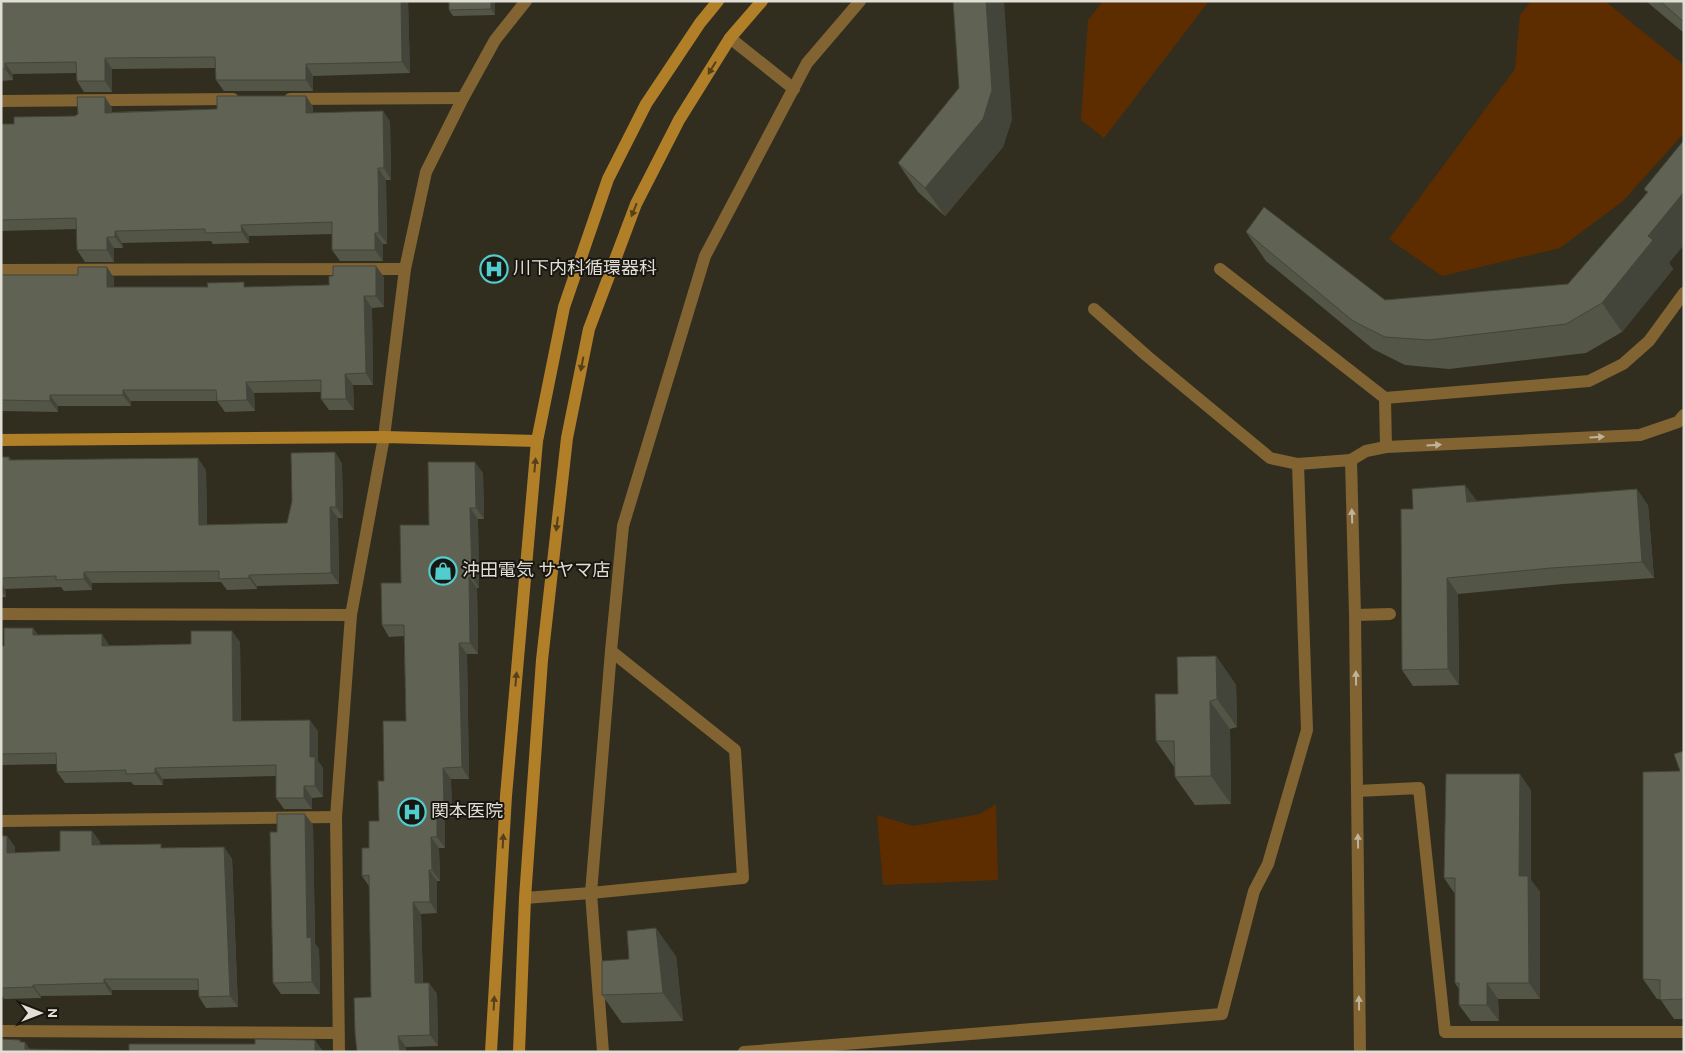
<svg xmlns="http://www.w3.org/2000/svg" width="1685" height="1053" viewBox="0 0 1685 1053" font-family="Overpass,'Noto Sans JP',sans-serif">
<rect width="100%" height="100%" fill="#312e20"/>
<g fill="#5d2d00">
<polygon points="1103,1 1209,1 1104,138 1081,120 1088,20"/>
<polygon points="1531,1 1605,1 1684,65 1684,133 1623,201 1560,248 1442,276 1389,239 1515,69 1520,15"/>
<polygon points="996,804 998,880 883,885 877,815 913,826 980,814"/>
</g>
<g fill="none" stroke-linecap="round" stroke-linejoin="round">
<g stroke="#826332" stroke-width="12">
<polyline points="730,38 794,89"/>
<polyline points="1220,269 1385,398 1386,447"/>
<polyline points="1094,309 1147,356 1270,458 1298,464 1351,460"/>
<polyline points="1385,398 1589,381 1623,364 1649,341 1684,293"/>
<polyline points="1355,615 1390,614"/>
<polyline points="1357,791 1419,788 1445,1032 1684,1032"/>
<polyline points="525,898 591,893 743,878 735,750 611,651"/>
<polyline points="603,1052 591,893 611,651 623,526 705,256 807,63 860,1"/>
<polyline points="744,1052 1222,1014 1254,891 1268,864 1307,730 1298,464"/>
</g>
<g stroke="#826332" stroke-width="12">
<polyline points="290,99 463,98"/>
<polyline points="1,101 233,99"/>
<polyline points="1,270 405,269"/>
<polyline points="1,614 351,615"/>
<polyline points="1,821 336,817"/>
<polyline points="1,1031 338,1033"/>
<polyline points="339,1052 336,817 351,615 384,437 405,269 426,172 463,98 495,40 526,1"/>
<polyline points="1360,1052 1355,615 1351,460 1366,451 1386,447 1640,435 1678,422 1684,415"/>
</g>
<g stroke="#b27f29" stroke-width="12">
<polyline points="1,440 384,437 537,441"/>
<polyline points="491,1052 506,796 537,441 564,307 608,179 646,104 700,23 718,1"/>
<polyline points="519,1052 525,898 542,660 567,438 589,329 636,204 679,120 730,38 762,1"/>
</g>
</g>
<g fill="#535547">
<polygon points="1,1 408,1 410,73 313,76 313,91 224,91 216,80 216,68 112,69 112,92 84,92 77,81 76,73 13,74 13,80 1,81"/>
<polygon points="449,1 507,1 507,2 495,2 495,15 453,16 449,10"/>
<polygon points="1646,1 1684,1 1684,33"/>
<polygon points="959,88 1012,119 1003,147 945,216 918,192 898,163"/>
<polygon points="306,96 313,107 313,113 383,111 390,122 391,180 386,180 387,244 383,244 383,261 340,261 332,250 332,234 249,236 249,243 213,244 211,241 122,243 123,248 114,248 114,262 85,262 77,250 77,229 1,231 1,124 14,124 75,116 112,108 112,112 217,109"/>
<polygon points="1684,140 1669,263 1673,269 1622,332 1586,353 1449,369 1405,365 1373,349 1266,261 1246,232 1385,300 1568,284 1647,193 1644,189"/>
<polygon points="1,275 114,278 114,287 247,287 329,285 384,277 384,307 372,308 373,385 353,385 354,410 329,410 321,399 321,392 254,393 255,411 225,412 217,401 131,401 131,406 58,406 58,412 1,411"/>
<polygon points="335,452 342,464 343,518 338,518 339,584 257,586 257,589 227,590 221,582 92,583 92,590 64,591 61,587 5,589 6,597 1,597 1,457 9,457 11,460 206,470 207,525 287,523"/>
<polygon points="483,473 484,519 478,519 479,588 477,588 478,654 467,654 469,779 451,779 452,818 445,818 445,848 439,848 440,881 437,881 437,913 421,914 423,983 429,983 437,994 438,1046 406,1047 406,1052 357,1052 371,997 369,886 362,876 369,848 379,821 384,781 406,721 404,636 389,637 382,625 401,583 429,525"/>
<polygon points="1477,501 1648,505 1654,578 1563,584 1458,594 1459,685 1413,686 1402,670 1413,509"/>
<polygon points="33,628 38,635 109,645 109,646 191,644 240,642 241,721 318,731 318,761 323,768 323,797 312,798 312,809 284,809 276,798 276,776 163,779 163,785 134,785 131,782 65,783 57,772 57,764 1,765 1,646 4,646"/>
<polygon points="1216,656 1236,685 1237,727 1230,729 1231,804 1195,805 1175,777 1175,768 1156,741 1178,694"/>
<polygon points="1684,751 1684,1019 1674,1019 1660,999 1657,999 1643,979"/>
<polygon points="1531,790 1531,880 1540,892 1540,999 1498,999 1499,1021 1471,1021 1459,1005 1459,989 1455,983 1455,894 1444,878"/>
<polygon points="313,825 315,944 319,949 320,994 281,994 273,983 277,832"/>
<polygon points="92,831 100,842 100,845 164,848 224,847 232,859 238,1007 206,1008 199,997 198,990 112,990 112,995 41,996 41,998 4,999 1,994 1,836 7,836 15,847 15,853 60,851"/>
<polygon points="676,956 683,1021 622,1023 602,995 629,959"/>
</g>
<g fill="#43453a">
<polygon points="401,1 408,1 410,73 402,62"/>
<polygon points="491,1 495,1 495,15 491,9"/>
<polygon points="986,1 1004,1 1012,119 1003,147 945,216 925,188 983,119"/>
<polygon points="105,58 112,69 112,92 105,81"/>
<polygon points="5,63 13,74 13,80 5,69"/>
<polygon points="306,64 313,76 313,91 306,80"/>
<polygon points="306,96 313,107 313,124 306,113"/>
<polygon points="105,97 112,108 112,124 105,113"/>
<polygon points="383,111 390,122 391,180 384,168"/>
<polygon points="378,168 386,180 387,244 379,233"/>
<polygon points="1684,192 1684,245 1669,263 1673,269 1622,332 1602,303 1648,236"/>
<polygon points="241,225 249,236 249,243 242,232"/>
<polygon points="115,231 122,243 123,248 115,237"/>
<polygon points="375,233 383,244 383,261 375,250"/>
<polygon points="107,237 114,248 114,262 107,250"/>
<polygon points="376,266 384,277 384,307 376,296"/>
<polygon points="107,267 114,278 114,299 107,287"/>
<polygon points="364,296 372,308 373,385 366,373"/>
<polygon points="345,374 353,385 354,410 346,399"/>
<polygon points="246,382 254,393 255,411 247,400"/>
<polygon points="123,390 131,401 131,406 123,395"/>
<polygon points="50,395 58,406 58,412 50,401"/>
<polygon points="335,452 342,464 343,518 336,507"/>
<polygon points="198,458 206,470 207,536 199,525"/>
<polygon points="475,462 483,473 484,519 476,508"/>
<polygon points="1465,485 1477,501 1478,518 1467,502"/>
<polygon points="1637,489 1648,505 1654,578 1642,562"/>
<polygon points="330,507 338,518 339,584 331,573"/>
<polygon points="470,508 478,519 479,588 472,577"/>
<polygon points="84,572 92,583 92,590 84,579"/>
<polygon points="249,575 257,586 257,589 249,578"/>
<polygon points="469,577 477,588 478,654 470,643"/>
<polygon points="1447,578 1458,594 1459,685 1448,669"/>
<polygon points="1,583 5,589 6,597 1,590"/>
<polygon points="33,628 41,639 33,635"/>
<polygon points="232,631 240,642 241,732 233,721"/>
<polygon points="102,634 109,645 110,657 102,646"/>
<polygon points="459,643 467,654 469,779 462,767"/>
<polygon points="1216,656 1236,685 1237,727 1217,699"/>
<polygon points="1210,701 1230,729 1231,804 1211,776"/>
<polygon points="310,720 318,731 318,761 323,768 323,797 315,786 310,757"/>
<polygon points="155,768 163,779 163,785 155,773"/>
<polygon points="443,768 451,779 452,818 444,807"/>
<polygon points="1520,774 1531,790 1531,880 1540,892 1540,999 1529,983 1519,876"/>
<polygon points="304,786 312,798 312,809 304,798"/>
<polygon points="437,807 445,818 445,848 437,837"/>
<polygon points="305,814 313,825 315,944 319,949 320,994 312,982 307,938"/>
<polygon points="92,831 100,842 100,856 92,845"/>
<polygon points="7,836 15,847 15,864 7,853"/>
<polygon points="431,837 439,848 440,881 432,870"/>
<polygon points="224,847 232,859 238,1007 230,996"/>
<polygon points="429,870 437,881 437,913 430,902"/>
<polygon points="413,902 421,914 423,994 415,983"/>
<polygon points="656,928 676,956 683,1021 663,993"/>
<polygon points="104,979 112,990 112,995 104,983"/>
<polygon points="429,983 437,994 438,1046 430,1035"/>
<polygon points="1487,983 1498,999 1499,1021 1487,1005"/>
<polygon points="33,985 41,996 41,998 33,987"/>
<polygon points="398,1036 406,1047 406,1052 400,1052"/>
<polygon points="20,1040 25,1048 25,1042 32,1052 27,1052 20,1042"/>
<polygon points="315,1040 323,1051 323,1052 315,1052"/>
</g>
<g fill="#606353" stroke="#43453a">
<polygon points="1,1 401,1 402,62 306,64 306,80 216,80 215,57 105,58 105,81 77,81 76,62 5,63 5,69 1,69"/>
<polygon points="449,1 491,1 491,9 449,10"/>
<polygon points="953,1 986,1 992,90 983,119 925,188 898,163 959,88"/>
<polygon points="1660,1 1684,1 1684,22"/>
<polygon points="217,96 306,96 306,113 383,111 384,168 378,168 379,233 375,233 375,250 332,250 332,222 241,225 242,232 205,233 205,229 115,231 115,237 107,237 107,250 77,250 76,218 1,220 1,124 14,124 14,117 75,116 78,114 77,97 105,97 105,113 217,109"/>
<polygon points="1684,140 1684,192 1648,236 1653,240 1602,303 1566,324 1429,340 1385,337 1353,321 1246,232 1264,207 1385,300 1568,284 1648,192 1644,189"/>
<polygon points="333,266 376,266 376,296 364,296 366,373 345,374 346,399 321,399 321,380 246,382 247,400 217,401 216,390 123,390 123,395 50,395 50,401 1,400 1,275 78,275 78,267 107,267 107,287 208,287 207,283 244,282 244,287 329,285 329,276 333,276"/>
<polygon points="335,452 336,507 330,507 331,573 249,575 249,578 219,579 219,571 84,572 84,579 56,580 56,576 1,578 1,457 9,457 9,460 198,458 199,525 287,523 292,501 291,453"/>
<polygon points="428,462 475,462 476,508 470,508 472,577 469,577 470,643 459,643 462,767 443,768 444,807 437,807 437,837 431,837 432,870 429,870 430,902 413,902 415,983 429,983 430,1035 398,1036 400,1052 357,1052 355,1033 354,998 371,997 369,875 362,876 362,848 369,848 369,821 379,821 378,781 384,781 383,721 406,721 404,625 382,625 381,583 401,583 400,525 429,525"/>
<polygon points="1465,485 1467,502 1637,489 1642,562 1551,568 1447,578 1448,669 1402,670 1401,509 1413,509 1412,489"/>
<polygon points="4,628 33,628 33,635 102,634 102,646 191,644 191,631 232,631 233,721 310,720 310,757 315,757 315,786 304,786 304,798 276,798 276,765 155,768 155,773 126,774 126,770 57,772 56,753 1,754 1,646 4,646"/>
<polygon points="1216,656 1217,699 1210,701 1211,776 1175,777 1174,741 1156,741 1155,694 1178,694 1177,657"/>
<polygon points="1684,751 1684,999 1660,1000 1660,980 1643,979 1643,772 1680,771 1674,754"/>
<polygon points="1446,774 1520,774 1519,876 1528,876 1529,983 1487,983 1487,1005 1459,1005 1459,983 1455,983 1455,878 1444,878"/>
<polygon points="277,814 305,814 307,938 311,937 312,982 273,983 270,832 277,832"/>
<polygon points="60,831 92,831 92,845 161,844 161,848 224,847 230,996 199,997 198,979 104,979 104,983 33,985 33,987 1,988 1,836 7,836 7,853 60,851"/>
<polygon points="656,928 663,993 602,995 602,961 629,959 627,931"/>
<polygon points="1,1039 20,1040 20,1042 25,1042 25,1049 129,1051 129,1044 255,1044 255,1039 315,1040 315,1052 1,1052"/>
</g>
<defs><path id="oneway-solid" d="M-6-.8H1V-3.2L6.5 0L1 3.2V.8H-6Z" transform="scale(1.25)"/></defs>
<g fill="#56401a">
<use href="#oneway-solid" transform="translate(712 68) rotate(122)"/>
<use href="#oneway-solid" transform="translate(634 210) rotate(112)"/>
<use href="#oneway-solid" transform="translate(582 364) rotate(101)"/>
<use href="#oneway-solid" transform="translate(535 465) rotate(-85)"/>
<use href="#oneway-solid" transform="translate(557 524) rotate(97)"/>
<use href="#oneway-solid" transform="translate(516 679) rotate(-85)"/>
<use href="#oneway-solid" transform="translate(503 841) rotate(-87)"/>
<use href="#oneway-solid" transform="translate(494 1003) rotate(-87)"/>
</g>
<g fill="#c0b39c">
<use href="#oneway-solid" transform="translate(1597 437) rotate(-3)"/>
<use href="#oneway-solid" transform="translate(1434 445) rotate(-3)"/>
<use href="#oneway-solid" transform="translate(1352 516) rotate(-92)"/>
<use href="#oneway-solid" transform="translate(1356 678) rotate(-91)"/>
<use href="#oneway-solid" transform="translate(1358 841) rotate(-91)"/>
<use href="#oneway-solid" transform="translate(1359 1003) rotate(-91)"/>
</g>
<defs>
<g id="hospital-ring" transform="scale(1.4375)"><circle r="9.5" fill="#181610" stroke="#52cdce" stroke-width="1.5"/><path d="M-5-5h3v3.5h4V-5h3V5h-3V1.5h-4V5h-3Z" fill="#52cdce"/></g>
<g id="shop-ring" transform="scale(1.4375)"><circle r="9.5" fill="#181610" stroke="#52cdce" stroke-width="1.5"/><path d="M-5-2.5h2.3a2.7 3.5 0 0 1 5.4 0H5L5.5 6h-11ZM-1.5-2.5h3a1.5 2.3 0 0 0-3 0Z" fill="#52cdce"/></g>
</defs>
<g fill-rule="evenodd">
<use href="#hospital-ring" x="494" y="269"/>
<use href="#shop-ring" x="443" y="571"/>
<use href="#hospital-ring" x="412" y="812"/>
</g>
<g text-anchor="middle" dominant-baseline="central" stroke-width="4" stroke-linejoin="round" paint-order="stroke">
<g font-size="18" fill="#e1ded5" stroke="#181610" text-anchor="start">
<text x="513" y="269">川下内科循環器科</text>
<text x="462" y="571">沖田電気 サヤマ店</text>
<text x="431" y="812">関本医院</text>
</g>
</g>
<rect width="1685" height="1053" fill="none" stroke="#e1ded5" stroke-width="5"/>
<g transform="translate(40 1013) rotate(90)" stroke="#181610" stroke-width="4" paint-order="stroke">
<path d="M0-4L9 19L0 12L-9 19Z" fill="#e1ded5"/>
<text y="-8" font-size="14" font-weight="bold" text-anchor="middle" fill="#e1ded5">N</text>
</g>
</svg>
